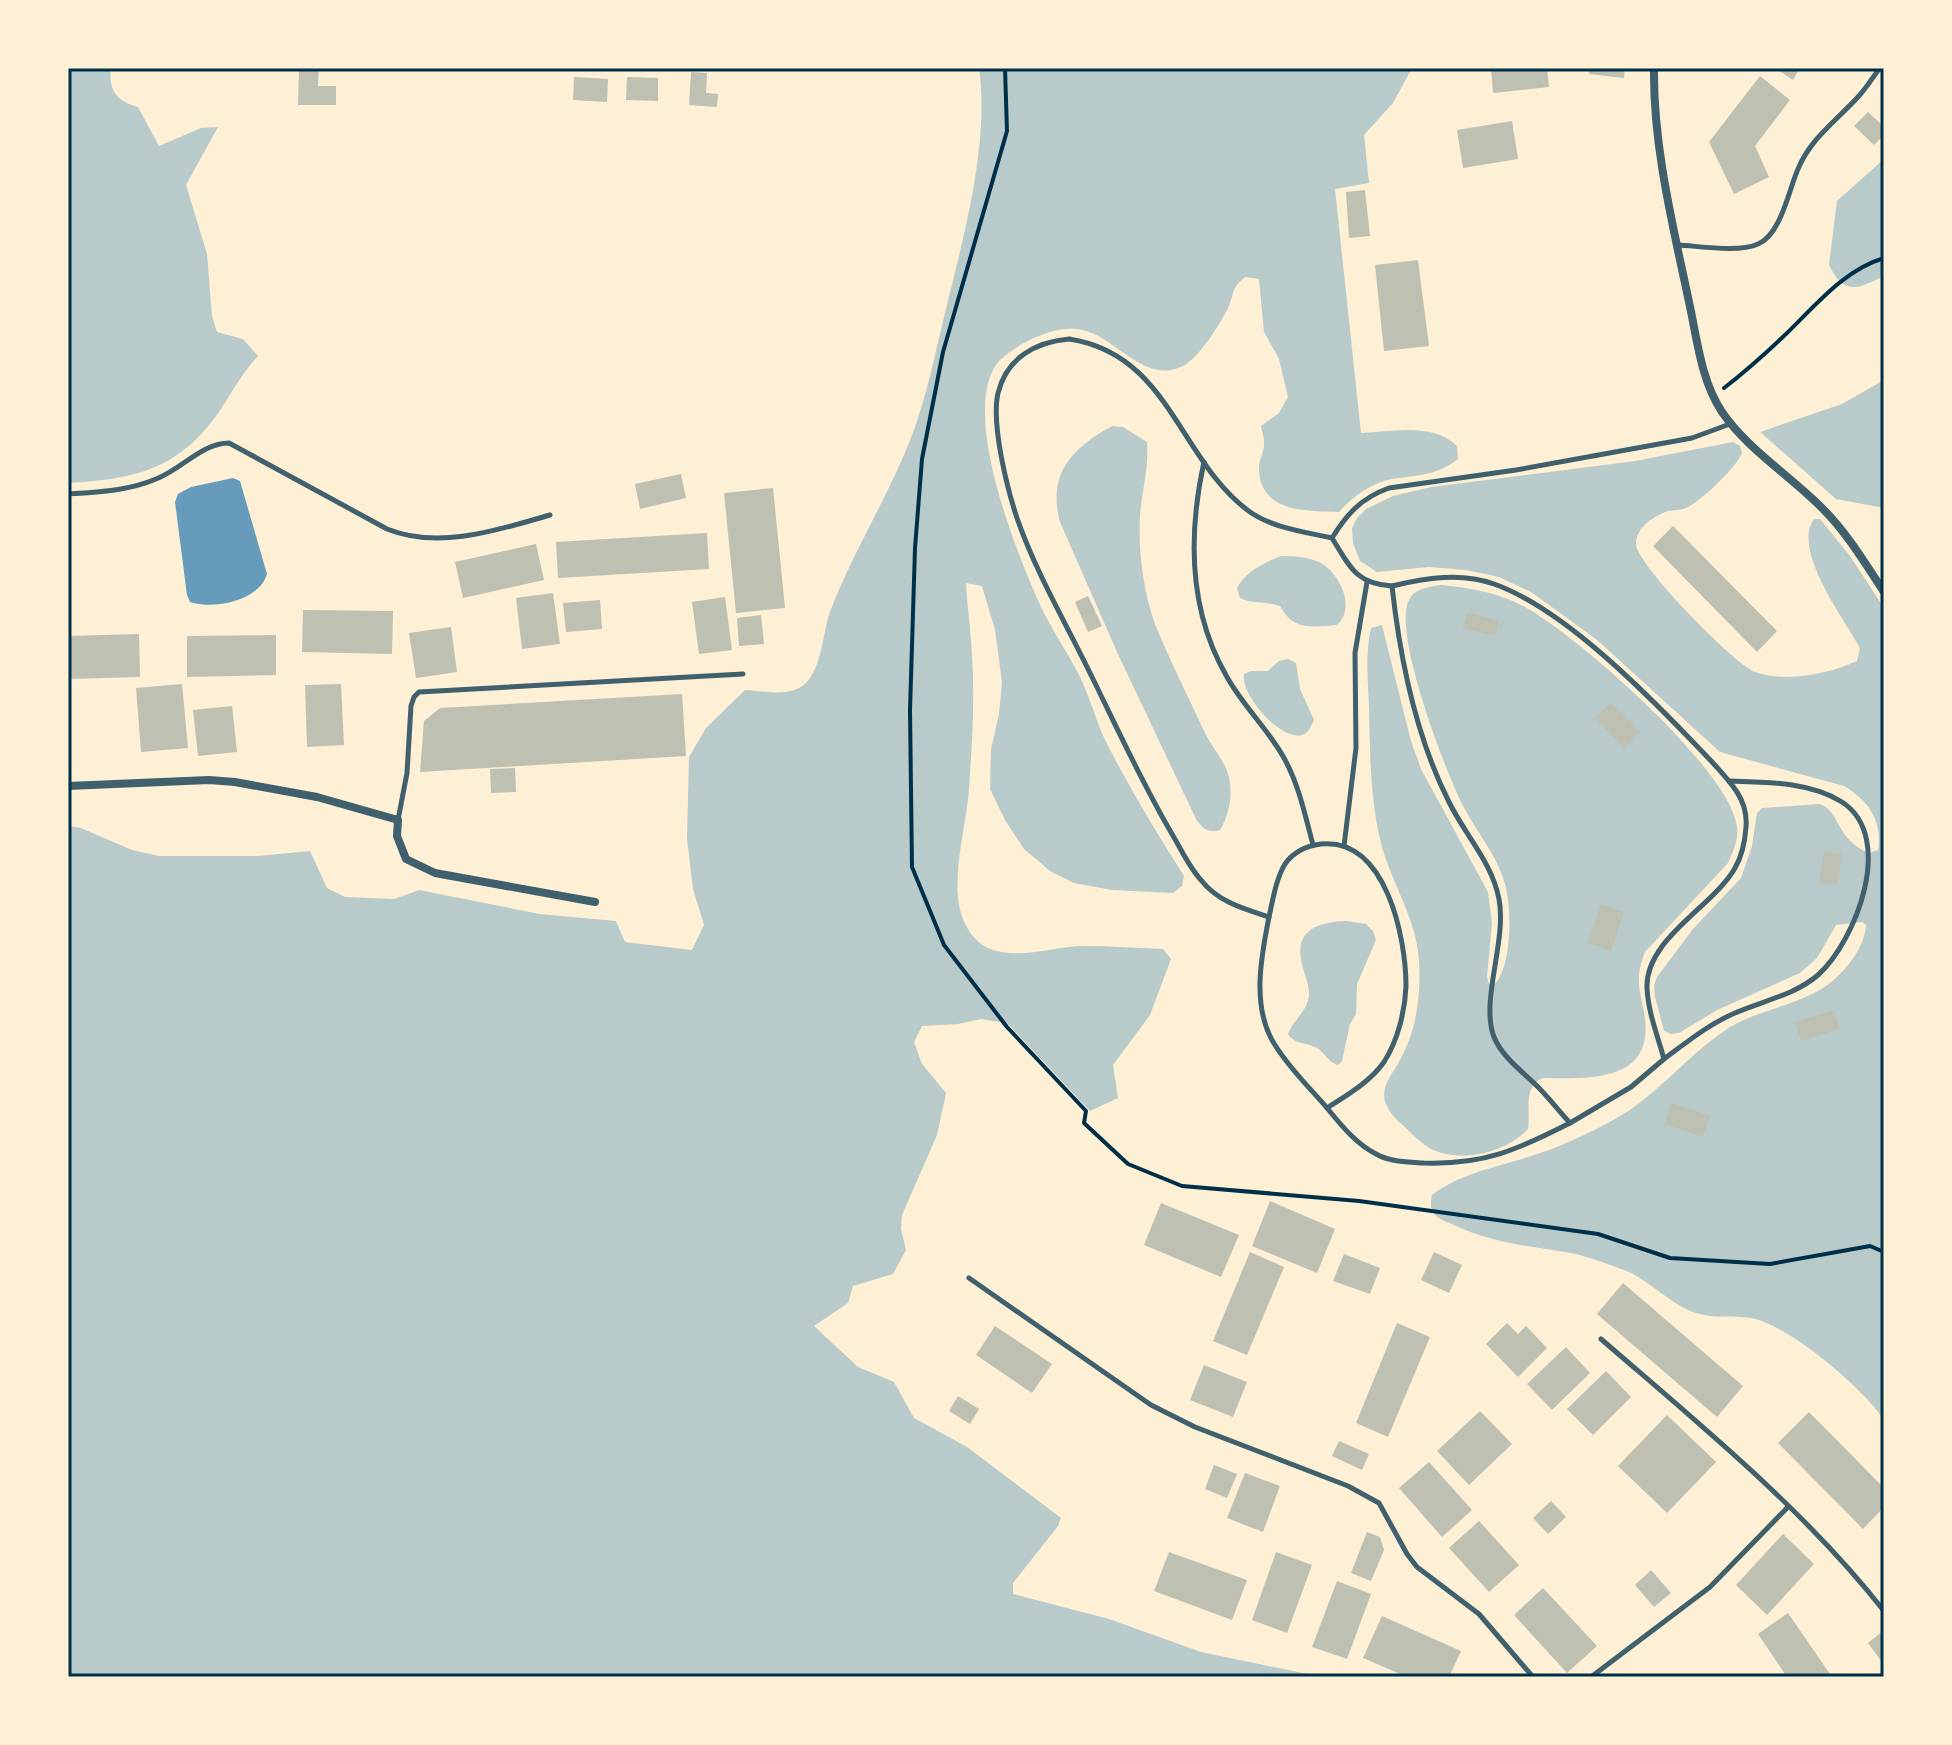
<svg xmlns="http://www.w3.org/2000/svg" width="1952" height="1745" viewBox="0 0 1952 1745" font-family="Rubik,sans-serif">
<rect width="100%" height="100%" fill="#fdf0d5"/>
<g fill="#b9caca">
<path d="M68 68H111C108 91 117 101 138 107L159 146 201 128 218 127 186 185 207 254 212 316 217 332 243 339 258 356C242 373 232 392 219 412 178 470 135 479 68 483Z"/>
<path d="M979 68H1412L1393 103 1364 135 1369 183 1335 189 1361 433C1392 432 1432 422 1457 446L1458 459C1437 476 1417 475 1392 479 1371 483 1352 497 1339 512 1308 511 1261 513 1259 470 1258 461 1264 453 1264 445 1265 439 1262 432 1261 426L1279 413 1288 397 1279 359 1264 332 1259 279 1245 277C1230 289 1235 293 1228 308 1220 324 1200 356 1185 365 1143 388 1115 332 1076 329 1059 327 1038 335 1024 343 1016 347 1005 355 999 361 959 409 1015 548 1037 598 1048 624 1065 648 1078 673 1089 694 1095 718 1105 740 1129 787 1156 832 1184 876L1182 886 1173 893 1112 890 1074 883 1050 871 1024 849 1005 820 990 789 991 749 999 714 1002 682 995 630 982 586 966 583C967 607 971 631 972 655 975 700 972 745 969 789 966 826 955 861 958 898 960 917 969 939 988 948 1018 961 1053 946 1084 946 1110 946 1137 948 1163 949L1171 959 1150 1015 1113 1065 1118 1098 1090 1111 1007 1023 981 1019 958 1024 922 1026 914 1042 922 1064 946 1093 937 1135 902 1215 901 1229 906 1250 893 1274 853 1286 848 1303 814 1326 858 1367 894 1382 914 1418 967 1447 1061 1518 1058 1526 1013 1583V1594L1109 1619 1201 1652 1322 1677H68V826L81 828 132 850 159 856H258L310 851 327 888 345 897 394 899 419 890 540 914 616 921 625 942 692 950 704 925 693 889 687 839 689 757 706 728 745 690C762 691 783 696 799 688 822 676 822 634 830 612 853 551 889 496 912 435 927 396 935 353 945 313 963 238 990 144 979 68Z"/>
<path d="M1884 159V276C1858 289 1844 296 1829 265L1837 201Z"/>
<polygon points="1884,380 1884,508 1836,499 1760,432 1842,404"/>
<path d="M1112 426 1123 427 1147 442C1149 466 1142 491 1140 515 1138 551 1143 590 1155 624 1170 661 1189 698 1206 735 1213 749 1226 762 1229 778 1233 796 1229 815 1220 830 1207 833 1203 829 1196 819L1117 652 1060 522C1047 474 1072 448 1112 426Z"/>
<path d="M1733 442 1740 446 1742 453C1737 467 1700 502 1686 508 1681 510 1674 510 1668 511 1654 516 1636 527 1636 544 1636 564 1734 664 1755 672 1786 683 1828 674 1857 661L1860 648C1845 620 1791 549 1814 519H1820L1850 556 1884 608V1420C1863 1388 1789 1325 1751 1318 1732 1315 1715 1319 1696 1313 1669 1304 1650 1280 1624 1270 1605 1263 1585 1255 1565 1252 1526 1246 1490 1242 1454 1225 1447 1222 1437 1219 1433 1212 1430 1207 1431 1200 1432 1195 1463 1171 1505 1166 1540 1153 1556 1148 1571 1141 1586 1134 1607 1124 1630 1112 1648 1096 1675 1074 1698 1048 1727 1029 1761 1007 1806 1006 1837 977 1851 964 1865 944 1866 925L1862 922 1836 925 1817 958 1800 973 1717 1010 1679 1033 1671 1034 1664 1031 1655 997 1654 985 1657 977 1693 929 1741 878 1752 846 1757 813 1762 808 1820 804C1840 811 1836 840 1869 853L1878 850C1883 821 1868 800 1844 786L1720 752 1596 639 1531 592 1499 577 1466 570 1429 567 1377 572 1360 561 1353 543 1352 528 1357 518 1366 509 1393 496 1431 487 1635 461Z"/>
<path d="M1281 556C1295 556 1313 557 1324 565 1342 578 1355 609 1337 625 1310 627 1294 631 1280 606 1266 601 1252 604 1240 598L1237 588C1245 572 1265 562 1281 556Z"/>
<path d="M1441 585C1470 588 1497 592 1523 606 1576 634 1724 765 1736 822 1740 837 1734 850 1728 863L1645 952C1635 978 1639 986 1644 1012 1657 1082 1592 1079 1543 1078 1522 1087 1531 1111 1528 1129 1506 1152 1464 1163 1433 1150 1422 1144 1414 1136 1405 1127 1398 1121 1389 1113 1386 1104 1379 1087 1393 1074 1400 1060 1417 1029 1421 995 1419 960 1416 916 1390 882 1380 839 1370 796 1370 751 1369 707 1368 680 1365 654 1371 628L1382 625 1411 741 1421 769 1488 892 1492 923 1487 977 1489 984H1495C1512 965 1512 909 1505 884 1497 855 1476 831 1462 804 1445 770 1392 632 1409 600 1415 588 1429 587 1441 585Z"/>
<path d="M1288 659 1296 663 1300 689 1314 720C1311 726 1309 733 1302 735 1280 741 1240 694 1244 674L1251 671H1268L1279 661Z"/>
<path d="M1346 921 1366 924 1373 931 1376 940 1357 984 1356 1014 1350 1024 1342 1061 1338 1065C1328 1062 1326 1054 1317 1048 1306 1042 1295 1045 1288 1034 1293 1020 1307 1012 1309 996 1310 983 1302 971 1301 958 1296 928 1322 922 1346 921Z"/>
</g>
<path fill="#669bbc" d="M233 478 240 481 267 574C259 601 214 610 190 602L187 595 175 502 178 494 191 487Z"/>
<g fill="#bec0b2">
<polygon points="299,68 319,68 318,86 336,86 336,105 298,105"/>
<polygon points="1491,68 1547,68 1549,87 1493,93"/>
<polygon points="1589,68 1625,68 1624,78 1589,74"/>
<polygon points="1775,68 1800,68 1793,80"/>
<polygon points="691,72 707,73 706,93 718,94 717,107 689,105"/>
<polygon points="1760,76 1790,100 1755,146 1769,177 1734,194 1709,142"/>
<polygon points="574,77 608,79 607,102 573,100"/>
<polygon points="627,77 658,78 658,101 626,100"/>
<polygon points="1868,112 1884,127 1884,135 1874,145 1854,126"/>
<polygon points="1512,121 1518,159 1463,168 1457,130"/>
<polygon points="1365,190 1370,236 1349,238 1346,192"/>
<polygon points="1418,260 1429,346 1384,351 1375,265"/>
<polygon points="681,474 686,498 640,509 635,484"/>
<polygon points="773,488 785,608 736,613 724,493"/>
<polygon points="1673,526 1777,631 1757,652 1653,546"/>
<polygon points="707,533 709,569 558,578 556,542"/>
<polygon points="536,544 544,580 463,598 455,562"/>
<polygon points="553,593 560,644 522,649 516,598"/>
<polygon points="1088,596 1102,626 1088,632 1075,602"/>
<polygon points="725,597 732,650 699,654 692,602"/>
<polygon points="600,600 602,629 566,632 563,603"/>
<polygon points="303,610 393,611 392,654 302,652"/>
<polygon points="1467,612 1499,621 1495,636 1463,628"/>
<polygon points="761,615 764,644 739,646 737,618"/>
<polygon points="451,627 457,672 416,678 409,633"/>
<polygon points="139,634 140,677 68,679 68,636"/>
<polygon points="276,635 276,675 187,677 187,636"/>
<polygon points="182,684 188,748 141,752 136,688"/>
<polygon points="341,684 344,745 307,747 305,685"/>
<polygon points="682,694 686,756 420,772 424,721 440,708"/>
<polygon points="1611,703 1640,732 1624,748 1595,718"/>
<polygon points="232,706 237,752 198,756 193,710"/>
<polygon points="515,768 516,792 491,793 490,769"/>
<polygon points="1824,851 1842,854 1837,885 1819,883"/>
<polygon points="1601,904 1624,912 1611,951 1588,943"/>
<polygon points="1834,1010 1839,1029 1801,1041 1795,1022"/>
<polygon points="1671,1103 1710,1116 1703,1137 1665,1124"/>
<polygon points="1270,1201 1335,1229 1317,1273 1252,1246"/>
<polygon points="1161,1203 1239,1235 1221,1277 1144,1245"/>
<polygon points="1250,1252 1284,1267 1247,1355 1213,1341"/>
<polygon points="1434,1252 1462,1265 1449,1293 1421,1280"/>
<polygon points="1344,1254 1380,1268 1370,1294 1333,1281"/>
<polygon points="1623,1283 1743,1386 1717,1417 1597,1314"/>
<polygon points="1397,1323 1430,1337 1388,1437 1356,1423"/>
<polygon points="1507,1323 1518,1334 1526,1326 1547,1348 1518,1377 1486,1344"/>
<polygon points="995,1326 1052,1364 1032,1393 976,1355"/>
<polygon points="1566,1347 1590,1373 1552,1410 1527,1384"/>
<polygon points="1204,1365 1247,1382 1233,1417 1190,1400"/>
<polygon points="1606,1371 1631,1397 1593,1435 1567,1409"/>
<polygon points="958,1396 979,1409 970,1424 949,1411"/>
<polygon points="1480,1411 1512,1444 1469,1485 1437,1451"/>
<polygon points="1809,1412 1884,1488 1884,1507 1863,1529 1778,1443"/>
<polygon points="1667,1415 1716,1462 1667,1513 1618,1466"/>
<polygon points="1339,1441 1369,1454 1362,1470 1332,1456"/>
<polygon points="1429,1462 1472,1510 1442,1537 1399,1488"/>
<polygon points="1214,1465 1237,1474 1227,1498 1205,1489"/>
<polygon points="1245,1473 1280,1486 1263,1532 1227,1518"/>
<polygon points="1551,1501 1566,1517 1548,1534 1533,1518"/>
<polygon points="1479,1521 1519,1565 1489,1592 1449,1548"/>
<polygon points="1367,1532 1380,1537 1384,1550 1371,1581 1351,1573"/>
<polygon points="1783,1534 1814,1564 1767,1615 1736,1585"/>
<polygon points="1169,1552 1247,1580 1232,1620 1154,1591"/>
<polygon points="1276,1552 1312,1565 1287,1633 1252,1620"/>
<polygon points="1651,1570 1671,1593 1654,1607 1635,1585"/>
<polygon points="1337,1581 1371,1594 1347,1659 1312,1647"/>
<polygon points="1543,1588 1597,1646 1567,1673 1514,1615"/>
<polygon points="1788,1613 1832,1677 1787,1677 1758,1634"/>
<polygon points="1382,1616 1461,1651 1449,1677 1407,1677 1363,1658"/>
<polygon points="1884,1630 1884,1665 1868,1643"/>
</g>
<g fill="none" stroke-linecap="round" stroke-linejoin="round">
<g stroke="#003049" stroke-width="4">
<polyline points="1005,68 1007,131 943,352 922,459 915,548 910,710 912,867 944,945 1007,1027 1086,1111 1084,1123 1128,1164 1182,1186 1359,1201 1598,1234 1670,1258 1770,1264 1870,1246 1884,1252"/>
<path d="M1724 388C1746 371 1766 353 1786 334 1816 305 1844 270 1884 258"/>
</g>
<g stroke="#3f606c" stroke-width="5">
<path d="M1678 245C1699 246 1739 253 1758 244 1781 235 1789 189 1798 169 1811 138 1836 121 1857 98 1866 89 1872 78 1880 68"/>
<path d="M1069 339C1170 354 1179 461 1250 512 1273 528 1305 532 1332 538 1350 567 1356 584 1392 586 1400 659 1416 737 1449 802 1465 835 1492 862 1499 899 1507 941 1480 1001 1494 1037 1502 1057 1523 1072 1538 1087 1549 1098 1559 1111 1570 1123 1517 1150 1484 1165 1424 1163 1408 1162 1390 1162 1376 1154 1356 1144 1341 1125 1327 1108 1347 1095 1370 1082 1384 1062 1398 1040 1405 1011 1406 986 1406 938 1386 837 1321 844 1306 846 1294 851 1285 864 1276 879 1273 899 1269 917 1244 909 1218 902 1201 880 1189 867 1181 849 1172 834 1142 783 1118 730 1092 677 1067 625 1036 573 1017 518 1007 488 991 424 998 393 1007 358 1035 342 1069 339Z"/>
<path d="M1204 462C1188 535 1188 610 1227 677 1243 706 1268 729 1284 758 1299 785 1305 815 1313 845"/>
<path d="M68 494C98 492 128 491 156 479 182 469 202 443 229 443L387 529C439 550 498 530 550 515"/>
<path d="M1332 538C1347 514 1361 498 1389 488L1516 470 1692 438 1730 424"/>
<path d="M1392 586C1425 578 1461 572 1494 584 1562 608 1643 690 1693 742 1708 758 1725 774 1737 792 1744 803 1747 815 1746 827 1745 841 1742 856 1735 868 1713 907 1645 939 1647 988 1648 1012 1658 1037 1664 1059L1631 1087 1570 1123"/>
<polyline points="398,820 407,773 411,706 414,697 419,692 743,674"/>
<polyline points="1344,846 1356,748 1355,653 1367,582"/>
<path d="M1269 917C1261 957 1251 1008 1275 1045 1289 1068 1310 1088 1327 1108"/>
<path d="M1664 1059C1687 1042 1709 1024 1735 1013 1762 1001 1795 995 1818 975 1856 941 1896 837 1842 802 1810 782 1766 782 1729 781"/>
<polyline points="969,1278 1151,1405 1195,1427 1348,1486 1379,1503 1407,1554 1417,1567 1479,1614 1533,1677"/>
<path d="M1601 1339C1698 1423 1805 1510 1884 1611"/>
<polyline points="1591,1677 1710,1587 1788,1507"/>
</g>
<g stroke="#3f606c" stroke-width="8">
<path d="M1654 68C1653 146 1673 226 1689 302 1697 338 1701 381 1722 412 1748 450 1791 476 1823 509 1847 533 1865 563 1884 592"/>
<polyline points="68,786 209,780 235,782 317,797 398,820 397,836 406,859 435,873 595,902"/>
</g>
</g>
<rect width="1952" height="1745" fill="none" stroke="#fdf0d5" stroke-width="140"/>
<rect x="70" y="70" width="1812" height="1605" fill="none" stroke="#003049" stroke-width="3"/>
</svg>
